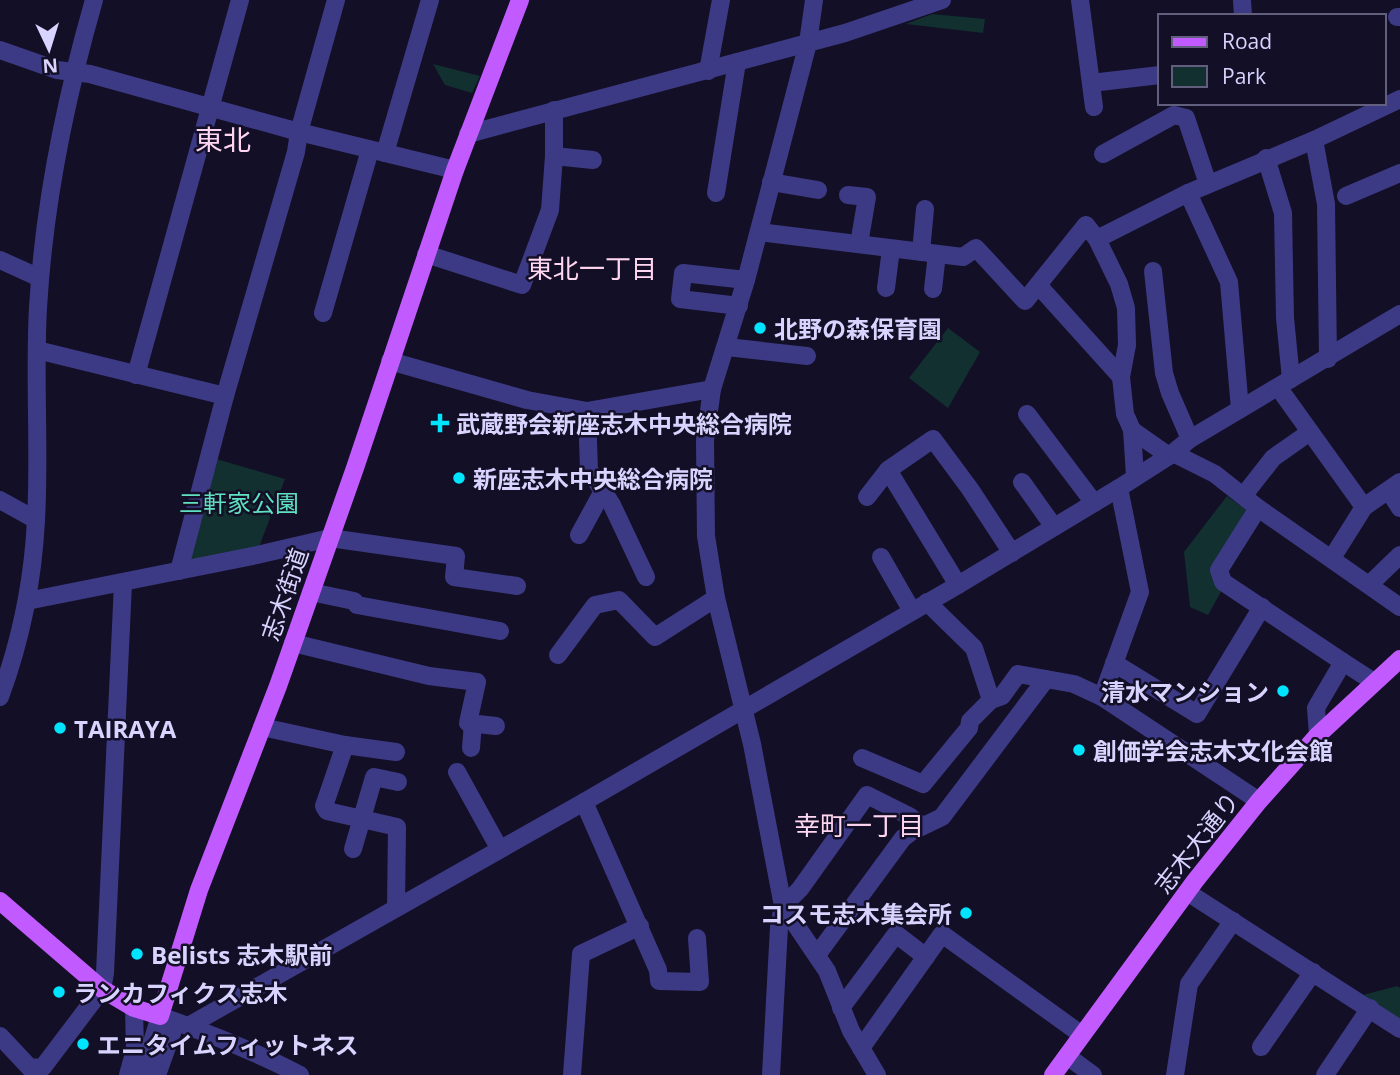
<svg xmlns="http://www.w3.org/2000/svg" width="1400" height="1075" viewBox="0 0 1400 1075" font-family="'Open Sans','Noto Sans JP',sans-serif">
<rect width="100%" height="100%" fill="#130f26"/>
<g fill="#12302f">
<polygon points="932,14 985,19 983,33 906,24"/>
<polygon points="433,64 480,76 472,93 445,85"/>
<polygon points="948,328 980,352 948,408 909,378"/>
<polygon points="216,459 285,479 259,547 193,563 189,558"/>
<polygon points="1227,496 1246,510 1215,567 1223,588 1208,615 1190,607 1184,552"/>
<polygon points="1397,986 1400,988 1400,1020 1363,995"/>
</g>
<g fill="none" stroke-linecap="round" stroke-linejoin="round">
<g stroke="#3d3a85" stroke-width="18">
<polyline points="814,0 808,43 746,280 712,389 705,440 706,536 716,598 752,744 783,906 827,971 851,1031 877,1075"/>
<polyline points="1080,0 1094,107"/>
<polyline points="1242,0 1243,16"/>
<polyline points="1397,17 1400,17"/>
<polyline points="0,50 57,70 90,74 299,132 455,170"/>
<polyline points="708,71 721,0"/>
<polyline points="1091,83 1160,75"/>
<polyline points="468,134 845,33 942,0"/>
<polyline points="1314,140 1326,204 1328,359"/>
<polyline points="385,153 430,0"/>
<polyline points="1103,154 1174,115 1186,118 1208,184"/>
<polyline points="554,156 593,160"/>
<polyline points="1266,158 1283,213 1285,318 1291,379"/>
<polyline points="771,182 818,190"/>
<polyline points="716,193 737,62"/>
<polyline points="1188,193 1229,282 1240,409"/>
<polyline points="848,195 867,197 859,244"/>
<polyline points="1346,196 1400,173"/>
<polyline points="759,232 963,257 976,248 1025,301 1086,225 1097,239"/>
<polyline points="921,252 925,209"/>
<polyline points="426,254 522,285 550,210 554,156 554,110"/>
<polyline points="0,260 40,278"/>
<polyline points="1153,271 1164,373 1170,393 1190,439"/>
<polyline points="1038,285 1121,377"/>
<polyline points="886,288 891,249"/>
<polyline points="933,289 937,254"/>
<polyline points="739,306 680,299 683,273 746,280"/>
<polyline points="323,313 370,150"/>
<polyline points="727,347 807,356"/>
<polyline points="37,350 225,396"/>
<polyline points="390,361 527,400 587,411 712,389"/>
<polyline points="136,375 240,0"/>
<polyline points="1278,387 1364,507"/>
<polyline points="587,411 589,470 612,505 646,577"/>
<polyline points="1027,414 1094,503"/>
<polyline points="1132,430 1169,456"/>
<polyline points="1173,453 1215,474 1258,508 1400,607"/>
<polyline points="1135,476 1132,430 1125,414 1121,377 1127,345 1126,308 1119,284 1097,239 1188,193 1314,140 1400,99"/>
<polyline points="1022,482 1054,527"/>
<polyline points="1389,491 1400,508"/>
<polyline points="1244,495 1273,458 1310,432"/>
<polyline points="867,497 888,470"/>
<polyline points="0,500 36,520"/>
<polyline points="1258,508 1219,570 1223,582 1343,662 1316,708 1318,735"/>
<polyline points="579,535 603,491"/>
<polyline points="881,557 912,611"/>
<polyline points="1332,558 1364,507 1400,482"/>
<polyline points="179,571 225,396 296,152 299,132 336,0"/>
<polyline points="958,585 888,470 933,439 970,489 1012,553"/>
<polyline points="1369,585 1400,555"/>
<polyline points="311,592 354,601 357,605 500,631"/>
<polyline points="27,601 257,555 330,538 456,556 454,577 517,586"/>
<polyline points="927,602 974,648 991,700 1002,696 1018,674 1046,679"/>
<polyline points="293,643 429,676 477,682 468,723 496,726"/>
<polyline points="558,655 595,605 619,600 655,637 716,598"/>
<polyline points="1343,662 1374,682"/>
<polyline points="1114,663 1197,714 1262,607"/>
<path d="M0 697C21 640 33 580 36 520 40 450 34 378 38 308 44 202 65 101 94 0"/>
<polyline points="1102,697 1140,592 1119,488"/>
<polyline points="262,727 345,745 396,752"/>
<polyline points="345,745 324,806 327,811 397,827 396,908"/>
<polyline points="471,748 473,723"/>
<polyline points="862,758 923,784 969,728 970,721 991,700"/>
<polyline points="457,772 499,848"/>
<polyline points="584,802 658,970 659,981 700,982 697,938"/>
<polyline points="353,849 374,777 398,782"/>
<polyline points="1187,892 1400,1029"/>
<polyline points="817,955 903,838 911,832 942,817 1046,679 1074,684 1102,697 1259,801"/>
<polyline points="841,1008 896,934 926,957"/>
<polyline points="190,1025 584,802 958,585 1119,488 1169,456 1190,439 1400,314"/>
<polyline points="0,1036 30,1068 43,1067 102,989 105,973 123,583"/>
<polyline points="1261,1047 1313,972"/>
<polyline points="861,1048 942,934 1082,1035"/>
<polyline points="1067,1056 1093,1075"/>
<polyline points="128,1075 135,1050 134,1008"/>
<path d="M142 1075 160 1016C208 1033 255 1051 300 1075"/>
<polyline points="157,1075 176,1022"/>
<polyline points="572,1075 581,954 640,926"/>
<polyline points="771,1075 779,927 783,906 800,889 867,795 909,816 922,826"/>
<polyline points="1175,1075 1189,984 1233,921"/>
<polyline points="1325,1075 1370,1008"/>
</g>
<g stroke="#c25bff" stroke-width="18">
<polyline points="0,901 102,989 134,1008 160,1016 199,890 278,686 355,468 455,170 520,0"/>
<polyline points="1053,1075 1195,881 1259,801 1318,735 1400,659"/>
</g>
</g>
<g fill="#00e5ff" stroke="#130f26" stroke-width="2.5">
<circle cx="760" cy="328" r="7"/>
<path d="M436.5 412.5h7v7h7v7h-7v7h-7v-7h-7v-7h7z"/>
<circle cx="459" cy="478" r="7"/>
<circle cx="1283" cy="691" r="7"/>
<circle cx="60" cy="728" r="7"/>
<circle cx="1079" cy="750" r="7"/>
<circle cx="966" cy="913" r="7"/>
<circle cx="137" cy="954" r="7"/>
<circle cx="59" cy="992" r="7"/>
<circle cx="83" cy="1044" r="7"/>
</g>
<g text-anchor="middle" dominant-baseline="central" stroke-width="5" stroke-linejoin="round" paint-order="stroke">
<g font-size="24" font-weight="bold" fill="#d9d4ff" stroke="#130f26" text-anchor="start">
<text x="774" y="328">北野の森保育園</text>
<text x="456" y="423">武蔵野会新座志木中央総合病院</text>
<text x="473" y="478">新座志木中央総合病院</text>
<text x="1269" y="691" text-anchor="end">清水マンション</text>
<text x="74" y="728">TAIRAYA</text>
<text x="1093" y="750">創価学会志木文化会館</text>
<text x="952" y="913" text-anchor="end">コスモ志木集会所</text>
<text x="151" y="954">Belists 志木駅前</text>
<text x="73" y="992">ランカフィクス志木</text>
<text x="97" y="1044">エニタイムフィットネス</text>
</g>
<g font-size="24" fill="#5fe0c0" stroke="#130f26">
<text x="239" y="502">三軒家公園</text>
</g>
<g font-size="24" fill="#d9d4ff" stroke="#130f26">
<text transform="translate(284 594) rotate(-71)">志木街道</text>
<text transform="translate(1196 842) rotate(-52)">志木大通り</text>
</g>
<g font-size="26" fill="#ffd6f0" stroke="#130f26">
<text x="592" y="268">東北一丁目</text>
<text x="859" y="825">幸町一丁目</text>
</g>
<g font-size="28" fill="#ffd6f0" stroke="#130f26">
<text x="223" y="139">東北</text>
</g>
</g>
<rect x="1158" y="14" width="228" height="91" fill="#130f26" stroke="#625e7d" stroke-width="2"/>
<rect x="1172" y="37" width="35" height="10" fill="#c25bff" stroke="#625e7d" stroke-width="2"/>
<text x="1222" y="49" font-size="21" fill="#d9d4ff">Road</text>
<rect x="1172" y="66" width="35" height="21" fill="#12302f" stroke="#625e7d" stroke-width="2"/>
<text x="1222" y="84" font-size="21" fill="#d9d4ff">Park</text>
<g transform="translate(49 49) rotate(176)" stroke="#130f26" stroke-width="5" paint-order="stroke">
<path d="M0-5L12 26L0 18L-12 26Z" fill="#d9d4ff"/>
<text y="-10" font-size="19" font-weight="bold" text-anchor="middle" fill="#d9d4ff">N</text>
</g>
</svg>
